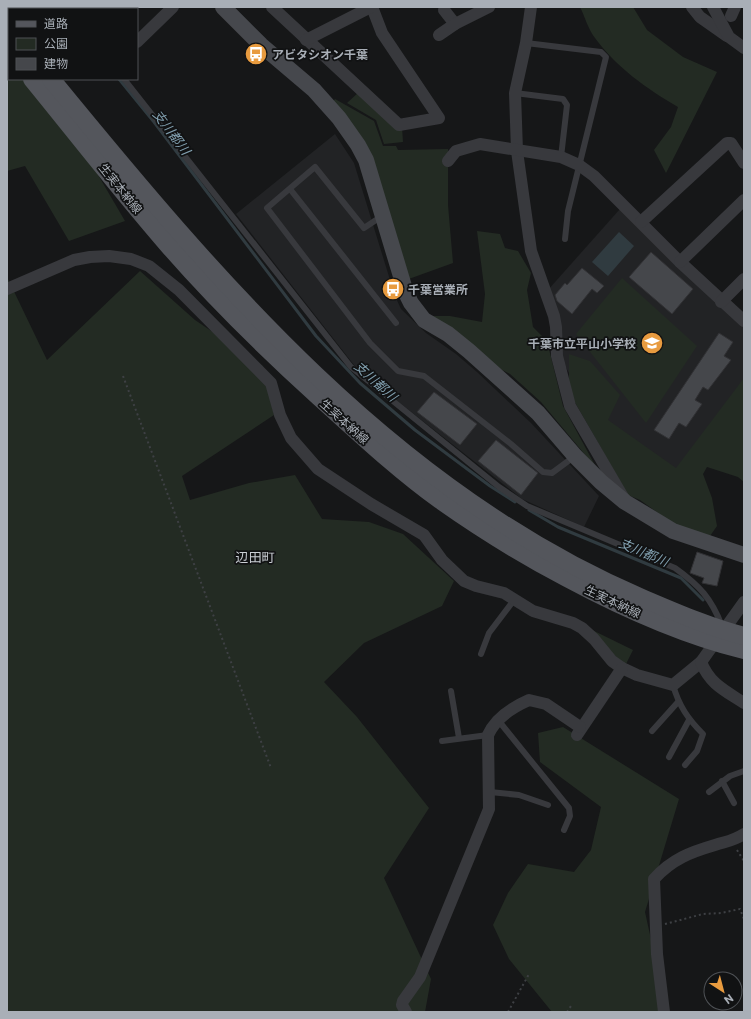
<svg xmlns="http://www.w3.org/2000/svg" width="751" height="1019" viewBox="0 0 751 1019" font-family="Commissioner,'Noto Sans JP',sans-serif">
<rect width="100%" height="100%" fill="#161718"/>
<g fill="#222325">
<polygon points="335,134 354,163 395,296 401,309 426,333 456,354 477,372 531,423 599,496 584,527 522,499 378,386 354,365 236,214"/>
<polygon points="620,209 744,326 744,438 680,478 605,438 559,355 548,290"/>
</g>
<g fill="#232b23">
<path d="M580 7H633L647 30 683 57 717 72 666 173 654 150 671 127 678 107C647 89 616 67 595 38 588 29 585 17 580 7Z"/>
<polygon points="7,59 9,62 9,79 23,79 94,168 125,221 69,241 25,166 7,171"/>
<polygon points="359,92 402,127 403,142 384,144 376,120 347,103"/>
<polygon points="335,99 374,121 383,146 396,146 398,150 448,149 448,205 453,263 406,280 378,186 332,103"/>
<polygon points="477,231 500,234 505,248 518,251 531,273 527,290 533,327 547,341 563,406 597,469 541,402 510,374 465,351 427,316 450,316 482,322 485,294"/>
<polygon points="140,271 195,320 263,366 274,415 182,476 190,500 249,483 295,475 322,519 369,522 403,534 454,581 442,606 364,643 324,682 357,717 429,808 384,878 431,979 425,1012 7,1012 7,277 47,360"/>
<polygon points="622,278 697,346 646,423 576,334"/>
<polygon points="569,354 590,361 620,395 608,420 676,468 744,378 744,482 738,477 707,467 703,474 712,498 717,526 710,536 675,525 640,500 628,495 569,392"/>
<polygon points="586,627 633,650 625,666"/>
<polygon points="563,727 679,799 645,912 667,1012 552,1012 509,959 493,925 508,893 528,864 574,872 591,850 601,807 540,762 538,733"/>
</g>
<polygon fill="#303b40" points="619,232 634,246 608,276 592,262"/>
<g fill="none" stroke-linecap="round" stroke-linejoin="round">
<g stroke="#303b40" stroke-width="3">
<polyline points="119,79 154,122 316,336 360,383 415,430 490,486 515,502"/>
<polyline points="529,510 558,527 681,578 703,600"/>
</g>
</g>
<g fill="#45474b" stroke="#313134">
<polygon points="651,252 693,289 672,314 629,277"/>
<polygon points="582,268 604,286 597,293 592,289 572,314 557,301 555,295 565,283 567,285"/>
<polygon points="719,333 733,342 724,356 731,360 708,390 703,387 695,400 702,404 686,427 679,423 669,439 654,430"/>
<polygon points="434,392 477,424 460,445 417,412"/>
<polygon points="496,440 538,473 521,495 478,461"/>
<polygon points="697,552 723,561 717,586 702,583 704,578 690,573"/>
</g>
<g fill="none" stroke-linecap="round" stroke-linejoin="round">
<g stroke="#3e4044" stroke-width="2" stroke-dasharray="2 3" stroke-linecap="butt">
<polyline points="123,376 271,768"/>
<polyline points="737,850 744,861"/>
<polyline points="665,924 703,914 721,913 740,909 744,919"/>
<polyline points="508,1012 529,974"/>
<polyline points="567,1012 571,1006"/>
</g>
<g stroke="#38393d" stroke-width="6">
<polyline points="62,7 64,9"/>
<polyline points="526,43 601,52 606,57 568,211 565,239"/>
<path d="M124 79 351 367 499 487 527 506 675 568C700 586 711 598 722 626"/>
<polyline points="515,93 563,99 567,105 561,157"/>
<polyline points="290,189 396,323"/>
<polyline points="382,216 364,228 315,167 267,208 370,343 398,371 424,376 511,444 543,472 552,473 575,456"/>
<polyline points="481,654 489,633 514,600"/>
<path d="M673 685C679 706 688 719 703 734L697 751 685 765"/>
<polyline points="451,691 459,738"/>
<polyline points="498,720 569,808 570,816 564,830"/>
<polyline points="652,731 678,702"/>
<polyline points="442,741 488,735"/>
<polyline points="669,757 689,720"/>
<polyline points="722,781 734,803"/>
<polyline points="490,792 519,795 548,805"/>
<polyline points="709,792 730,776 744,771"/>
</g>
<g stroke="#38393d" stroke-width="12">
<polyline points="272,7 399,125 439,118 382,33 372,7"/>
<polyline points="531,7 526,43 515,93 517,151 531,251 554,316 556,327 557,356 570,406 623,497"/>
<polyline points="692,7 700,17 727,36"/>
<polyline points="713,7 729,37 744,48"/>
<polyline points="444,10 455,24"/>
<polyline points="731,16 735,7"/>
<polyline points="439,35 455,24 489,7"/>
<polyline points="306,40 371,7"/>
<polyline points="137,42 173,7"/>
<polyline points="448,161 456,151 480,144 561,157 579,165 594,176 680,262 744,321"/>
<polyline points="641,222 727,143 731,143 744,163"/>
<polyline points="680,262 744,200"/>
<polyline points="7,289 74,260 90,257 109,256 131,259 149,266 179,290 271,383 280,415 291,438 318,469 371,504 424,535 442,560 464,581 476,586 504,593 533,611 573,623 582,628 594,639 612,661 622,668 637,675 673,685 701,662"/>
<polyline points="721,302 744,279"/>
<path d="M744 602 701 662C710 684 724 690 744 703"/>
<polyline points="577,735 622,668"/>
<path d="M406 1012 402 1005 403 1001 420 977 489 809 488 735C495 719 513 707 529 700L546 704 580 727"/>
<path d="M664 1012 657 954 654 879C672 859 691 852 715 845 728 841 733 841 744 834"/>
</g>
<polyline stroke="#46484d" stroke-width="16" points="223,7 261,45 314,90 339,118 358,145 366,160 406,293 411,303 424,320 448,334 469,351 538,413 575,456 601,482 625,502 673,531 744,555"/>
<g stroke="#54565c" stroke-width="18">
<polyline points="7,24 9,27"/>
<polyline points="7,49 9,52"/>
<path d="M32 79C77 134 121 191 168 245 215 299 266 349 319 397 359 433 397 469 440 500 481 529 523 555 567 578 623 608 682 635 744 650"/>
<path d="M51 79C217 282 395 493 642 598 675 612 709 627 744 636"/>
</g>
</g>
<defs>
<g id="bus-disc" transform="scale(1.15)"><circle r="9.5" fill="#e89b3f" stroke="#111213"/><path d="M-5-6H5V4H4V6H2V4H-2V6H-4V4H-5ZM-3.5-4V0h7V-4ZM-3.5 1.2v1.5H-2V1.2ZM2 1.2v1.5H3.5V1.2Z" fill="#fff"/></g>
<g id="school-disc" transform="scale(1.15)"><circle r="9.5" fill="#e89b3f" stroke="#111213"/><path d="M0-5L7-2L0 1L-7-2ZM-4 1L0 2.5L4 1V4Q0 6-4 4Z" fill="#fff"/></g>
</defs>
<g fill-rule="evenodd">
<use href="#bus-disc" x="256" y="54"/>
<use href="#bus-disc" x="393" y="289"/>
<use href="#school-disc" x="652" y="343"/>
</g>
<g text-anchor="middle" dominant-baseline="central" stroke-width="3.5" stroke-linejoin="round" paint-order="stroke">
<g font-size="12" font-weight="bold" fill="#a9afb7" stroke="#111213" text-anchor="start">
<text x="272" y="54">アビタシオン千葉</text>
<text x="408" y="289">千葉営業所</text>
<text x="636" y="343" text-anchor="end">千葉市立平山小学校</text>
</g>
<g font-size="12" fill="#a9afb7" stroke="#111213">
<text transform="translate(121 188) rotate(51)">生実本納線</text>
<text transform="translate(345 421) rotate(42)">生実本納線</text>
<text transform="translate(613 601) rotate(25)">生実本納線</text>
</g>
<g font-size="13" font-style="italic" fill="#82a0b0" stroke="#111213">
<text transform="translate(172 132) rotate(53)">支川都川</text>
<text transform="translate(376 381) rotate(42)">支川都川</text>
<text transform="translate(644 552) rotate(23)">支川都川</text>
</g>
<g font-size="13" fill="#caced4" stroke="#111213">
<text x="255" y="557">辺田町</text>
</g>
</g>
<rect width="751" height="1019" fill="none" stroke="#a9afb7" stroke-width="16"/>
<rect x="8" y="8" width="130" height="72" fill="#111213" stroke="#4e5155"/>
<rect x="16" y="21" width="20" height="6" fill="#54565c" stroke="#4e5155"/>
<text x="44" y="28" font-size="12" fill="#a9afb7">道路</text>
<rect x="16" y="38" width="20" height="12" fill="#232b23" stroke="#4e5155"/>
<text x="44" y="48" font-size="12" fill="#a9afb7">公園</text>
<rect x="16" y="58" width="20" height="12" fill="#45474b" stroke="#4e5155"/>
<text x="44" y="68" font-size="12" fill="#a9afb7">建物</text>
<g transform="translate(723 991) rotate(144)"><circle r="19" fill="#111213" stroke="#4e5155"/>
<path d="M0-3L7 15L0 10L-7 15Z" fill="#e89b3f"/>
<text y="-6" font-size="11" font-weight="bold" text-anchor="middle" fill="#a9afb7">N</text>
</g>
</svg>
